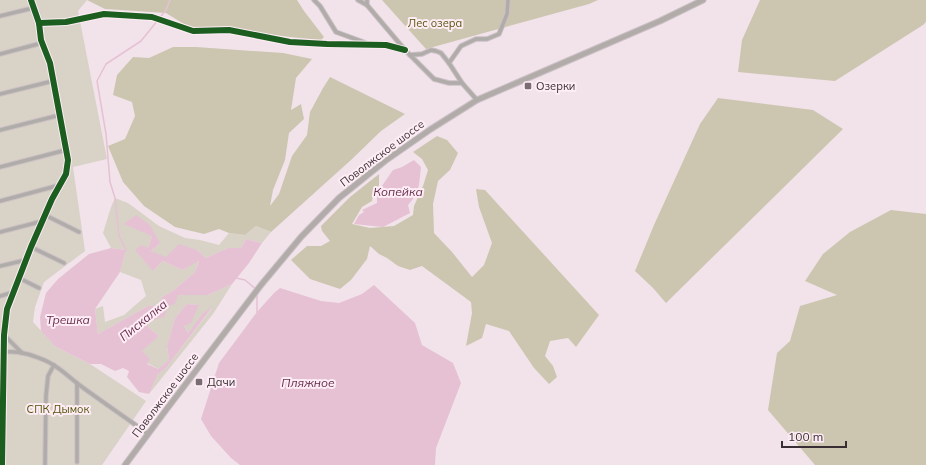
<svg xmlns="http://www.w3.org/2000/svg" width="926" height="465" viewBox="0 0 926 465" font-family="Mulish,sans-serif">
<rect width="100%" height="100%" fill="#f2e3ea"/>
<g fill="#d9d2c7">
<polygon points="0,0 87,0 78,11 107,159 73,167 85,251 44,282 35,307 33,322 56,347 90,364 146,401 102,465 0,465"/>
<polygon points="115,198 128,203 159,226 185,238 200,240 219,245 229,233 245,235 256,226 271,232 262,243 246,239 241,248 228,248 206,258 197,250 166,258 151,251 160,243 152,236 148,248 153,271 163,261 182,270 199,260 195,272 174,290 162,297 159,306 148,306 98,334 95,309 103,306 105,322 124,315 146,296 141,280 120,272 126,250 111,248 103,233 111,207"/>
<polygon points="232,284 213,314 149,394 158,374 166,368 212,308 201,315 188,333 184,326 198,305 187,304 175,318 167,346 169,360 158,369 147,363 141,351 159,336 148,327 148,321 168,306 178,295 208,295"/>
</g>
<g fill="#ccc6b1">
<polygon points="87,0 297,0 304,11 324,37 321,40 290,37 229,29 192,29 166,13 105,9"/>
<polygon points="382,0 598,0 589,4 426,49"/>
<polygon points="760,0 926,0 926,22 923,25 835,81 738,72 742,40"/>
<polygon points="173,47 196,47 283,53 312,59 296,78 291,110 301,104 304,119 289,133 285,160 273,190 270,206 279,194 292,156 307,135 310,112 323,88 330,77 405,114 381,131 351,160 271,232 256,226 245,235 229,233 219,229 204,234 175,227 144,206 123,182 108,146 125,139 135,116 132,102 113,95 117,75 133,57 149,58"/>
<polygon points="718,98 813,110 843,129 666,303 653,288 635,271 654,225 700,124"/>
<polygon points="437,136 447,140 458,153 450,170 438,181 433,204 434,233 452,252 472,277 484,265 492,243 479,207 476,189 485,190 599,315 576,347 568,338 550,341 545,356 553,366 557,377 549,384 534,368 509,331 486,324 482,338 466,346 472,313 471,302 422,266 410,270 398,266 387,258 379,254 370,246 367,259 351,280 340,289 310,279 291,260 307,246 321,246 330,241 322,231 321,226 350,197 379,174 379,185 373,196 372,201 362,207 352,224 370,228 394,226 413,215 414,206 423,186 428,170 422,159 413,152"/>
<polygon points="891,210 926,214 926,465 815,465 768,410 777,353 790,341 800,306 837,295 805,281 823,254 850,232"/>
</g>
<g fill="#e5c1d3">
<polygon points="414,160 421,167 419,185 416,195 408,205 410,213 383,227 354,224 359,215 364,212 362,210 377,203 377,193 393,170 402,167"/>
<polygon points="136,215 150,225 160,243 151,251 166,257 179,244 197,250 206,258 228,248 241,248 246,239 262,243 249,263 232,284 208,295 178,295 175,304 168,306 164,317 148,321 148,327 159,336 142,351 150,359 147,364 158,369 169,360 167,346 175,318 187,304 199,305 191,323 184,326 188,333 201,315 213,306 166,368 158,374 149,394 139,392 127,377 129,371 123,368 115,371 101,364 90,364 56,347 41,331 40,317 46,293 58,279 89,254 111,248 126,250 120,272 95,309 98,334 148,306 159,306 162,297 174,290 195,272 199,261 182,270 163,261 153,271 135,250 142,245 148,248 152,236 124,224"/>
<polygon points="374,285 415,323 422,345 453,363 461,383 436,448 435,465 240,465 231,458 211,436 201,419 219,363 257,312 274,293 280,288 321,301 339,303 362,294"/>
</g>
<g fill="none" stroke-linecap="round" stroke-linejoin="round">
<g stroke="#e5c1d3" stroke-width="1.5">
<polyline points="125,251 126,250 119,236 115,198 110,182 106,134 97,81 106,64 141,41 166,10 170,0"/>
<polyline points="236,278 245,280 257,290"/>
<polyline points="257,293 257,312 259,313"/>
</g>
<g stroke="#cbc0c5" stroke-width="5.5">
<g id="street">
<polyline points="314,0 320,6 336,32 366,43"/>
<polyline points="358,0 367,5"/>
<polyline points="367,0 367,5 405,50 434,79 449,83 462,83 477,100"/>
<polyline points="0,16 33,8"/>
<polyline points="39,23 66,22 104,14 152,17 193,31 229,30 290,42 327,44 386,45 405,50"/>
<polyline points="0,54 42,43"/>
<polyline points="410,55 422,54 431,50 436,51 441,53 449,63"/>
<polyline points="462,83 449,63 461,46 476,39 487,39 499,34 507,14 508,0"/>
<polyline points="0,94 53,81"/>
<polyline points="0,130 60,115"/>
<polyline points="0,167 66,150"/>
<polyline points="0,201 60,185"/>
<polyline points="45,215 79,232"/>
<polyline points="0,232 43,221"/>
<polyline points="31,247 64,263"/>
<polyline points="0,266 26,260"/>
<polyline points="19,278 39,288"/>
<polyline points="0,296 14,292"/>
<polyline points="4,335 22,353"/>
<path d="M0 353C12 350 28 353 39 358 54 363 66 374 78 384 101 401 125 417 148 434"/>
<polyline points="77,383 77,462"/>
<polyline points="2,465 4,335 7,309 31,247 52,199 66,174 68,160 50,63 41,40 39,23 31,0"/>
<polyline points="45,465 46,396 48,376 54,365"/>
</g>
</g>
<g stroke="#cbc0c5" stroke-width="7">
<polyline id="secondary" points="125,465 166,410 261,285 301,237 339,198 385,161 431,129 477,100 660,21 703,0"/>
</g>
<use href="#street" stroke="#b0aca9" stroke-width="3.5"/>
<use href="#secondary" stroke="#b1aca9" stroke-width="5"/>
<g stroke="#feedf5" stroke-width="8">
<g id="cycleway">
<polyline points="39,23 66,22 104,14 152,17 193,31 229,30 290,42 327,44 386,45 405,50"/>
<polyline points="2,465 4,335 7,309 31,247 52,199 66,174 68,160 50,63 41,40 39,23 31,0"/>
</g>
</g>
<use href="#cycleway" stroke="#1b5e20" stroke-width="6"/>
</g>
<g fill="#796d73" stroke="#feedf5" stroke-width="1.5">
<rect x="524" y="82" width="8" height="8" rx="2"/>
<rect x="195" y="378" width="8" height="8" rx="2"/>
</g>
<g text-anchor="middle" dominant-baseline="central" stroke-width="4" stroke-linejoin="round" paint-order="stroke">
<g font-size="11" fill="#555409" stroke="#feedf5">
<text x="435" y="23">Лес озера</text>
<text x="58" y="409">СПК Дымок</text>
</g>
<g font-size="11" fill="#382e33" stroke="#feedf5" text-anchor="start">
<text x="536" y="86">Озерки</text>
<text x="207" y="382">Дачи</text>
</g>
<g font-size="11" fill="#382e33" stroke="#feedf5">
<text transform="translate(382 153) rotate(-37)">Поволжское шоссе</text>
<text transform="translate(165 395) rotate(-53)">Поволжское шоссе</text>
</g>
<g font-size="12" font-style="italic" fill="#672f4f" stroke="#feedf5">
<text x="398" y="191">Копейка</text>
<text x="68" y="319">Трешка</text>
<text transform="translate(143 320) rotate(-39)">Пискалка</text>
<text x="308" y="382">Пляжное</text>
</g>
</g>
<path d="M782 441v6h64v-6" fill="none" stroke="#382e33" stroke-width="2"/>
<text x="788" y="441" font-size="12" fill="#382e33" stroke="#feedf5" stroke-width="3" paint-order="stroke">100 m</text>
</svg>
